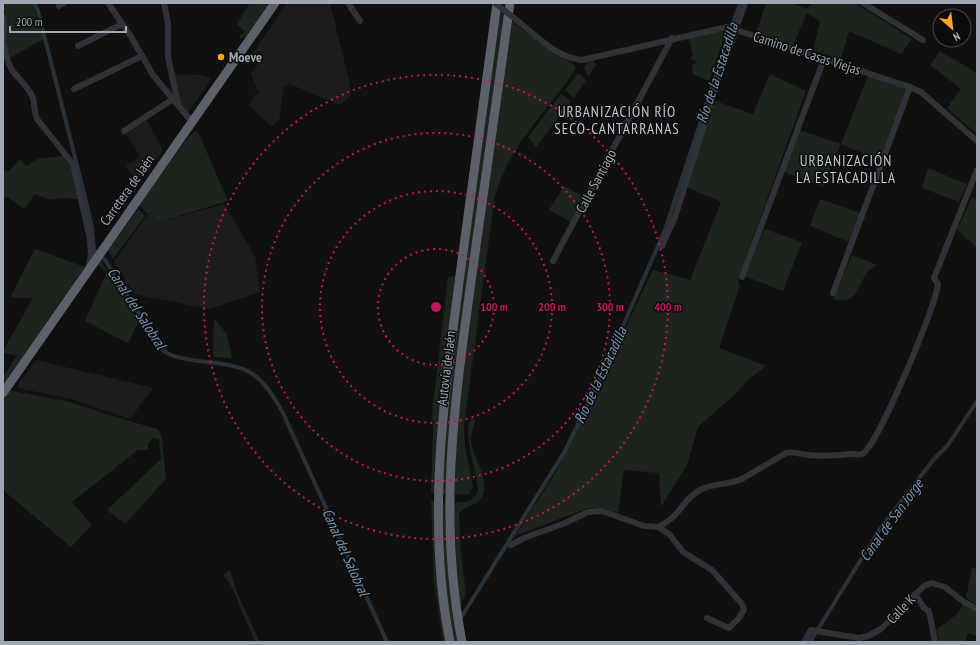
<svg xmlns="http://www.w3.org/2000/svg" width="980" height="645" viewBox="0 0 980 645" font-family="'PT Sans Narrow',sans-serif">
<rect width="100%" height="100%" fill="#101011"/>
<g fill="#1c1c1e">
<polygon points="287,3 330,3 350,84 351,96 340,105 290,84 284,86 279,121 271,126 249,106 254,95 259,94 251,74 258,64 249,58"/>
<polygon points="173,74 204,75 211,79 187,114 179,104"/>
<polygon points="146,119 163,150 138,185 126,166 140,156 125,132"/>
<polygon points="224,204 255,256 260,292 210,309 134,294 114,262 150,211 159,222"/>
<polygon points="36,360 153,388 130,419 71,399 18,388 18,385"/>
</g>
<g fill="#1c241d">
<polygon points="3,3 32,3 44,39 8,59 4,43 6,23"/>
<polygon points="250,3 270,3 246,36 240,39 239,36 245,32 237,24"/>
<polygon points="766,3 793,3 807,9 811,3 855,3 912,39 901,54 849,31 841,59 813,51 820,21 807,13 793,45 756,33"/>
<polygon points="499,10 504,15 447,494 440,494 443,436"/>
<path d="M510 20 560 57 571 62 576 68C546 115 507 145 494 201L464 426 465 447 473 486 469 494H455L456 445 460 400Z"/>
<polygon points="724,31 724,37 709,81 693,74 692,64 696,64 695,60 691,60 691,57 693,56 689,38"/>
<polygon points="940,51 977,73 977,134 947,108 961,89 930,65"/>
<polygon points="591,60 597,64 588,77 584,67"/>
<polygon points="578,73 586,80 574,98 565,90"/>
<polygon points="770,74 806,91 738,280 740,286 719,348 766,366 748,380 733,396 698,427 687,465 661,507 659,473 624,470 618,513 605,509 588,508 515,536 556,472 653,270 690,280 721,202 686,187 715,101 753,114"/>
<polygon points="868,76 908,88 879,160 841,144 823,187 784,172 800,130 841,144"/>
<polygon points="561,94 571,101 536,147 528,137"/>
<polygon points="195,131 199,134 228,201 158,222 150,211 148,214 139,205 189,136"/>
<polygon points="61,150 69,159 79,199 60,198 50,200 35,194 24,209 6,196 3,200 3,170 8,172 20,159 26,166 38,159 62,156"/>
<polygon points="928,168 967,184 959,202 922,188"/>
<polygon points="564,186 585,197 571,222 549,210"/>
<polygon points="972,197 977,201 977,248 957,230"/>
<polygon points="820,199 860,213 849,242 810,226"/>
<polygon points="138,209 145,216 113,259 108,250"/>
<polygon points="764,229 802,242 783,291 745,276"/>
<polygon points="35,249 85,267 3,385 3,377 17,355 3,353 3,351 33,298 14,298 11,296"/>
<path d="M852 255 877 265C873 268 867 271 865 276 855 292 856 304 833 299Z"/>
<polygon points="100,259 139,321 128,343 85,321 106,274 106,271 97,264"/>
<polygon points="455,276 439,414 435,493 431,493 433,430 432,414 448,277"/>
<polygon points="214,318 227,334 232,358 213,357"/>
<polygon points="13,391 70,402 115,417 158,429 162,437 166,479 125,524 107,510 161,459 159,439 153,438 148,443 148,450 138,450 72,502 92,525 71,547 3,490 3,401 9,392"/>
<path d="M472 418 475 420C475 427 470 434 471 441 473 458 492 482 481 498 476 507 464 505 459 514L461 554 466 594 460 606 456 565 454 503C465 502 474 502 478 491 478 474 461 431 472 418Z"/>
<polygon points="431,501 434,501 446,642 443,642 434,581"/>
<polygon points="440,503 446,503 459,642 452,642 448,615"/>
<polygon points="972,568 977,569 977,605 966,598"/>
<polygon points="230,570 238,595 260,642 255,642 231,585 223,575"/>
<polygon points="963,604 977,613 977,636 968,633 964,642 939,642 936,630 957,614"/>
</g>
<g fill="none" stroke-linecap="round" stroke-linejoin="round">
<g stroke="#283137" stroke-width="4">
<path d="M34 3 38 11 84 193 92 227 94 250 105 260 161 349C171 357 180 358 192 360 241 367 256 363 282 411L387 642"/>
<polyline points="462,616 565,451 604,369 665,230 740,3"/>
<polyline points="810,642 880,529 934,459 948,445 977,401"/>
</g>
<g stroke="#313237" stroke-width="6">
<polyline points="108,3 130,35 153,75 192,122"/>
<polyline points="164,3 168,23 168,57 178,103"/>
<polyline points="348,3 360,21"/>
<polyline points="863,3 923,40"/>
<polyline points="59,6 64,3"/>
<polyline points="3,17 4,26 3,39"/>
<path d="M519 22C538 37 557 58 582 60L727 27 910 87 921 92 977 141"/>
<path d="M3 43C5 53 7 62 12 70 18 79 29 87 33 98 35 105 34 112 37 119L73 164 90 239 91 256 88 269"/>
<polyline points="78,46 122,24"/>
<polyline points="74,89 142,56"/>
<polyline points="124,131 173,99"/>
<polyline points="662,246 675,217 717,84 745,3"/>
<polyline points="553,261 672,38"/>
<polyline points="742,277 824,59"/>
<polyline points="833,293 910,87"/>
<path d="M658 527C663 524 669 521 673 517 683 507 687 497 700 490 713 483 728 485 742 479L786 453C794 451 800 454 807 455 823 457 837 455 853 454 855 454 859 455 862 454 876 450 937 304 938 284L934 278 977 170"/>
<polyline points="511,545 524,538 563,524 588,512 602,511 644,526 658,527 663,530 670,535 683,552 712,570 742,604 744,610 739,618 729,628 707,618"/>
<polyline points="915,594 924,608 929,611 935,642"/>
<polyline points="804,642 811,630 859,638 868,636 881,629 924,586 932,583 945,587 964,602 977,609"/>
</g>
<g stroke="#5c6068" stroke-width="9">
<polyline points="3,393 275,3"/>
<path d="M450 642C426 520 444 397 460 275 473 185 485 94 497 3"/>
<path d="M462 642C438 517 454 406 471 282 484 189 497 96 510 3"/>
</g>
<polyline stroke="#313237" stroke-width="6" points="495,3 519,22"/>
</g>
<g fill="none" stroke="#c2185b" stroke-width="2" stroke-dasharray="2 4">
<circle cx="436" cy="307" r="58"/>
<circle cx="436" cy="307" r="116"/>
<circle cx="436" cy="307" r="174"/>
<circle cx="436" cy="307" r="232"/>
</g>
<circle fill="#fca81d" stroke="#0b0b0c" stroke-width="1.5" cx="221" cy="57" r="4"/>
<g text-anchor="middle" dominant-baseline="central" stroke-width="3" stroke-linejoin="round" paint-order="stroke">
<g font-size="14" fill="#a0a7b3" stroke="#0b0b0c">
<text transform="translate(807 53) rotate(18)">Camino de Casas Viejas</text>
<text transform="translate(596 181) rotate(-62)">Calle Santiago</text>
<text transform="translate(127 190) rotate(-55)">Carretera de Jaén</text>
<text transform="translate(446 368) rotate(-83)">Autovía de Jaén</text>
<text transform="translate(901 609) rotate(-46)">Calle K</text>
</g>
<g font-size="14" font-weight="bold" fill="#a0a7b3" stroke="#0b0b0c" text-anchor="start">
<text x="229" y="57">Moeve</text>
</g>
<g font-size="15" font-style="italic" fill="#7497b1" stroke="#0b0b0c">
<text transform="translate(717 73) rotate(-72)">Río de la Estacadilla</text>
<text transform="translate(137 308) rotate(57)">Canal del Salobral</text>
<text transform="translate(600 375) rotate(-65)">Río de la Estacadilla</text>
<text transform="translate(891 520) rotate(-54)">Canal de San Jorge</text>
<text transform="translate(346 552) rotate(66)">Canal del Salobral</text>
</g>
<g font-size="15" letter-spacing="1" fill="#c1c5cf" stroke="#0b0b0c">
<text x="617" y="111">URBANIZACIÓN RÍO<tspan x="617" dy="17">SECO-CANTARRANAS</tspan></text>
<text x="846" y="160">URBANIZACIÓN<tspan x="846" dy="17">LA ESTACADILLA</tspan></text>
</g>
</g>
<circle cx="436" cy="307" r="6" fill="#c2185b" stroke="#0b0b0c" stroke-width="2"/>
<g font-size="12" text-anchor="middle" font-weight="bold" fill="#c2185b" stroke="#0b0b0c" stroke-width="3" stroke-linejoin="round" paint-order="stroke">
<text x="494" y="311">100 m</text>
<text x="552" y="311">200 m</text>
<text x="610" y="311">300 m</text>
<text x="668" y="311">400 m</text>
</g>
<rect width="980" height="645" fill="none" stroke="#a0a7b3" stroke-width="8"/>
<g transform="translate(952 28) rotate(152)"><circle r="19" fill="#0b0b0c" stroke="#47494f"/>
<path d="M0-3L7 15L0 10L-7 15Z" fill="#fca81d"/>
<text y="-6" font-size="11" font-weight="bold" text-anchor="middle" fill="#a0a7b3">N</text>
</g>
<path d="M10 26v6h116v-6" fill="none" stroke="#a0a7b3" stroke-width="2"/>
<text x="16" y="26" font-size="12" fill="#a0a7b3" stroke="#0b0b0c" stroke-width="3" paint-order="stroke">200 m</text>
</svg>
